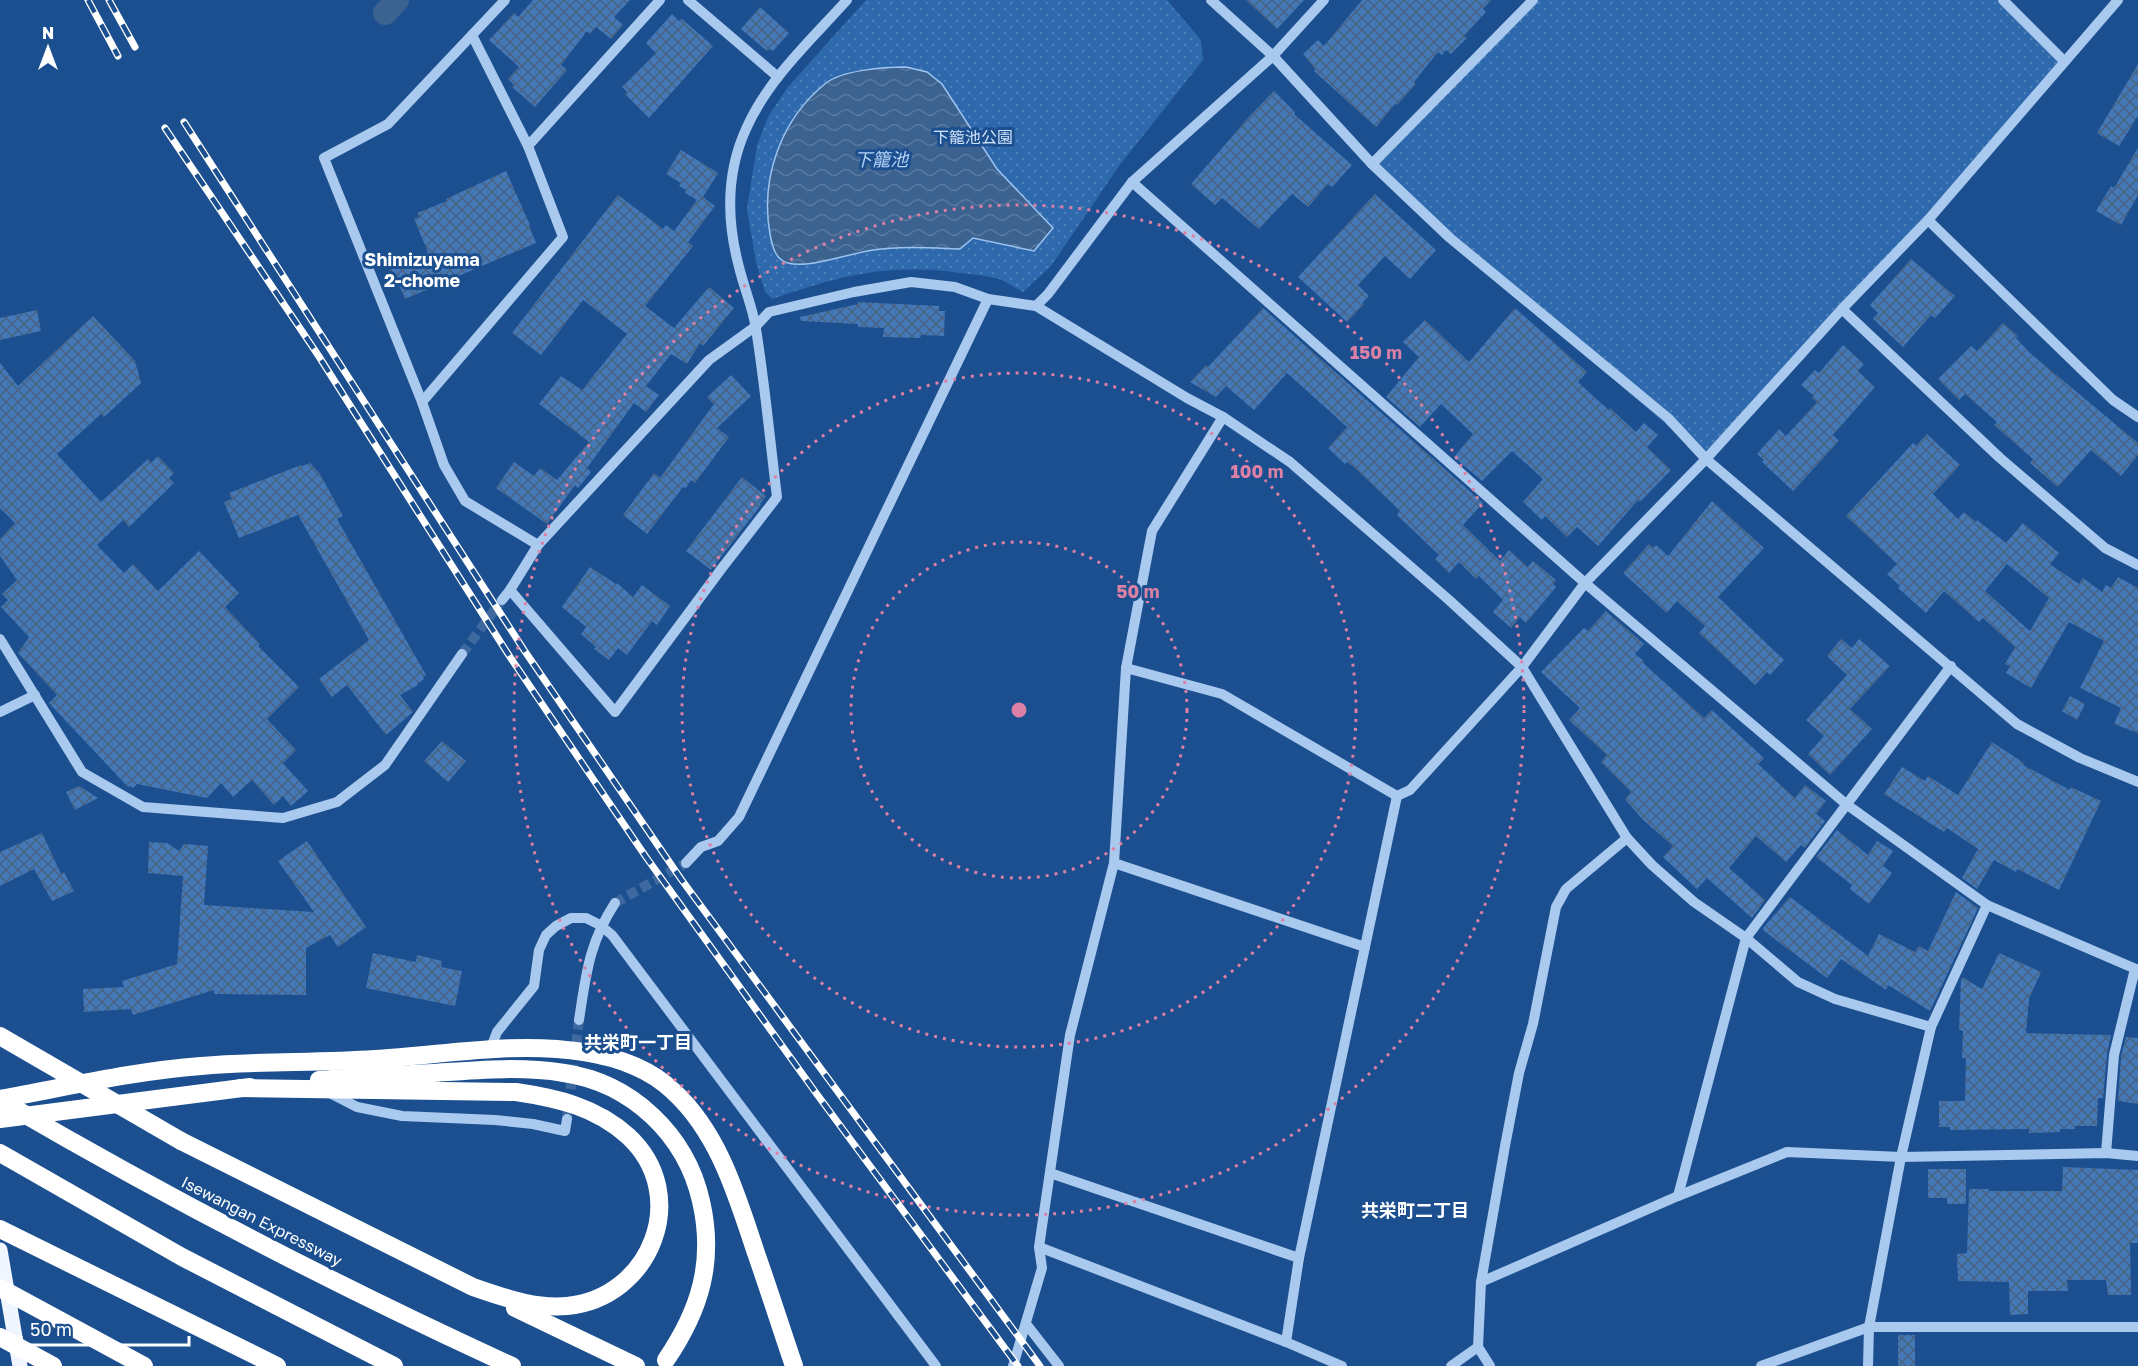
<svg xmlns="http://www.w3.org/2000/svg" width="2138" height="1366" viewBox="0 0 2138 1366" font-family="'Golos Text','Noto Sans JP',sans-serif">
<defs>
<pattern id="park-dots" width="8" height="8" patternUnits="userSpaceOnUse" patternTransform="scale(1.5)"><rect width="8" height="8" fill="#2e69ad"/><path d="M2 2h.1M6 6h.1" fill="none" stroke="#4d80b9" stroke-width="1.8" stroke-linecap="round"/></pattern>
<pattern id="water-waves" width="16" height="10" patternUnits="userSpaceOnUse" patternTransform="scale(1.5)"><rect width="16" height="10" fill="#3c6290"/><path d="M0 5q4-4 8 0t8 0" fill="none" stroke="#597aa1"/></pattern>
<pattern id="building-cross-hatch" width="8" height="8" patternUnits="userSpaceOnUse" patternTransform="scale(1.5)"><rect width="8" height="8" fill="#4478b7"/><path d="M0 0l8 8M0 8l8-8" fill="none" stroke="#486282"/></pattern>
</defs>
<rect width="100%" height="100%" fill="#1b4f8f"/>
<g fill="url(#park-dots)">
<path d="M866 0H1167L1201 40 1203 60 1119 166 1051 266 1023 292C1015 288 1007 282 999 279 984 275 968 274 953 272 883 264 837 277 772 299L765 292 756 262 747 209 757 145 768 117 787 88Z"/>
<polygon points="1533,0 2003,0 2064,61 1706,459 1450,238 1372,164"/>
</g>
<path fill="url(#water-waves)" stroke="#9cc4f0" stroke-width="1.5" d="M906 67 927 72 942 84 997 169 1053 228 1034 251 973 238 960 249C931 248 902 246 873 250 851 253 808 269 788 263 775 260 772 245 770 234 760 178 781 119 826 83 843 70 885 67 906 67Z"/>
<g fill="none" stroke-linecap="round" stroke-linejoin="round">
<polyline stroke="#3c6290" stroke-width="24" points="385,13 397,0"/>
</g>
<g fill="url(#building-cross-hatch)" fill-rule="evenodd">
<polygon points="533,0 630,0 614,17 623,25 611,39 596,27 590,34 587,31 561,65 567,70 535,107 512,87 514,85 508,79 519,67 489,40 514,13 518,17"/>
<polygon points="1246,0 1304,0 1277,29"/>
<polygon points="1362,0 1491,0 1483,9 1486,12 1464,36 1467,38 1451,54 1446,50 1442,55 1438,52 1414,82 1416,84 1397,105 1395,104 1376,127 1314,71 1315,69 1303,54 1318,40 1324,46"/>
<polygon points="760,7 789,33 773,51 770,49 767,51 741,29"/>
<polygon points="672,14 679,21 682,19 713,46 649,118 625,94 627,92 622,87 656,53 646,43"/>
<polygon points="2138,64 2138,116 2119,146 2097,133"/>
<polygon points="1274,91 1295,112 1294,114 1352,165 1332,187 1328,184 1308,207 1292,194 1259,229 1222,198 1215,205 1191,184 1247,119"/>
<polygon points="2138,148 2138,195 2121,225 2096,211 2111,186 2114,188"/>
<polygon points="681,150 718,173 703,197 715,206 688,242 693,246 645,306 674,328 709,287 734,308 703,346 700,343 687,364 671,354 646,386 659,395 646,412 634,403 587,468 591,472 578,488 575,485 547,524 496,488 514,462 534,476 540,468 557,480 589,442 539,404 561,376 582,390 627,334 583,300 541,355 512,333 618,195 663,229 666,225 674,231 697,200 685,193 686,190 679,186 681,183 666,174"/>
<polygon points="506,171 530,225 529,225 536,243 405,299 399,285 394,287 388,271 428,252 414,219 419,217 417,213 447,201 446,199"/>
<polygon points="1375,194 1436,250 1410,279 1385,256 1358,285 1369,296 1362,303 1364,304 1347,322 1298,277"/>
<polygon points="1911,259 1955,296 1935,318 1931,315 1903,347 1873,319 1878,313 1870,305"/>
<polygon points="858,302 939,306 939,311 945,311 944,336 921,335 920,338 883,337 884,328 858,327 858,324 801,321 800,317 858,304"/>
<polygon points="1263,308 1483,503 1463,525 1500,561 1509,550 1528,567 1533,561 1556,580 1553,584 1556,587 1526,623 1520,617 1511,628 1493,612 1503,600 1479,576 1476,579 1459,562 1449,573 1435,559 1439,555 1397,515 1400,511 1355,468 1347,462 1345,464 1328,448 1347,427 1287,373 1254,410 1226,386 1216,397 1190,382 1206,365 1208,367"/>
<polygon points="1515,308 1587,372 1578,382 1593,396 1609,410 1610,408 1636,432 1644,423 1658,435 1647,447 1671,470 1640,502 1638,500 1598,546 1577,527 1567,537 1545,516 1542,520 1523,502 1543,479 1512,451 1482,481 1454,457 1473,434 1441,404 1420,427 1386,397 1419,357 1403,342 1425,320 1469,362"/>
<polygon points="37,310 41,331 0,340 0,318"/>
<polygon points="93,316 135,361 141,383 104,417 101,414 57,454 101,502 148,459 151,463 158,456 174,473 169,478 174,483 129,527 123,520 97,545 124,573 133,564 158,591 199,551 239,593 225,607 260,644 258,646 299,687 267,719 296,750 283,763 308,791 291,806 283,796 274,805 252,780 233,797 221,783 207,798 137,784 133,788 130,786 128,787 49,703 57,695 18,653 29,637 1,607 8,600 2,594 17,580 0,556 0,539 15,523 0,508 0,363 18,386"/>
<polygon points="2003,323 2018,336 2016,338 2030,353 2138,443 2138,455 2121,476 2091,450 2058,487 2030,463 2033,459 1994,425 1997,422 1965,394 1959,400 1938,379 1971,346 1977,351"/>
<polygon points="1843,345 1864,364 1858,371 1875,387 1833,435 1839,441 1793,491 1762,462 1764,460 1757,454 1779,429 1786,436 1817,402 1812,398 1814,396 1801,385 1815,370 1819,373"/>
<polygon points="731,375 751,396 717,428 729,437 695,483 691,480 686,488 683,487 647,534 623,515 654,473 660,478 714,404 707,397"/>
<path d="M1927 434 1960 465 1933 494 1958 519 1964 512 1976 522 1977 520 2006 543 2023 523 2059 553 2050 564 2079 584 2083 578 2102 592 2106 585 2111 588 2118 577 2138 588V733L2114 724 2121 708 2080 688 2104 641 2069 622 2031 688 2006 673 2010 666 2005 664 2015 647 1983 618 1979 622 1944 591 1926 613 1898 588 1900 586 1887 574 1897 564 1846 516 1913 443 1916 446ZM2007 564 2049 598 2030 631 1985 591Z"/>
<polygon points="310,463 320,474 343,516 337,519 426,675 423,677 424,679 417,684 418,685 400,695 413,712 386,735 347,685 332,697 319,679 369,640 298,515 239,538 224,502 232,499 229,493 301,465 302,466"/>
<polygon points="742,477 766,496 760,504 761,505 711,570 686,551"/>
<polygon points="1712,501 1764,548 1718,597 1784,660 1770,675 1767,672 1755,685 1699,633 1705,626 1677,601 1667,613 1623,573 1649,544 1653,548 1656,545 1668,556"/>
<polygon points="590,567 616,584 617,583 633,597 642,585 670,606 657,625 652,621 627,655 618,648 609,660 594,649 596,647 581,634 586,627 562,607"/>
<polygon points="1606,611 1644,644 1635,654 1644,661 1643,663 1704,718 1712,710 1764,758 1758,764 1795,798 1805,785 1826,801 1816,814 1825,821 1805,848 1801,845 1786,862 1756,836 1729,868 1765,900 1752,918 1707,878 1697,889 1663,857 1673,846 1642,819 1625,799 1631,792 1601,762 1607,755 1569,720 1580,708 1541,672 1584,628 1588,631"/>
<polygon points="1841,639 1852,648 1859,639 1890,666 1850,709 1872,729 1830,775 1808,754 1824,736 1806,720 1847,675 1827,656"/>
<polygon points="2070,696 2085,704 2077,720 2062,711"/>
<polygon points="442,741 466,761 448,782 424,761"/>
<polygon points="1992,742 2024,763 2023,765 2070,790 2071,787 2101,801 2059,890 2017,869 2016,872 1994,860 1977,889 1962,878 1978,849 1947,828 1944,832 1884,794 1902,767 1925,781 1928,776 1958,795"/>
<polygon points="79,786 98,798 75,810 66,792"/>
<polygon points="1837,830 1868,855 1877,841 1893,851 1883,866 1892,873 1869,904 1850,889 1852,885 1816,857"/>
<polygon points="42,833 61,874 64,872 74,891 52,901 34,869 0,886 0,852"/>
<polygon points="307,841 366,927 338,947 330,935 306,948 306,995 214,994 214,990 133,1015 131,1009 84,1012 83,989 124,987 122,981 177,964 183,876 148,873 149,842 167,843 179,851 184,844 208,846 204,905 314,912 278,861"/>
<polygon points="1956,892 1978,908 1930,1011 1888,985 1886,990 1841,959 1827,978 1764,931 1763,928 1790,897 1868,956 1879,934 1915,952 1919,946 1928,951"/>
<polygon points="373,953 416,962 417,955 442,961 441,967 462,971 455,1006 366,988"/>
<polygon points="1999,953 2041,972 2029,999 2026,1033 2111,1035 2107,1054 2103,1098 2098,1098 2097,1126 2075,1126 2075,1129 2060,1129 2060,1132 2029,1133 2029,1129 1950,1130 1950,1127 1939,1127 1939,1101 1965,1101 1966,1058 1962,1058 1963,1031 1959,1030 1961,981 1962,977 1982,989"/>
<polygon points="2126,1037 2138,1038 2138,1104 2118,1101 2121,1056"/>
<polygon points="2063,1167 2138,1170 2138,1243 2130,1243 2131,1295 2108,1295 2106,1280 2067,1280 2068,1291 2028,1291 2028,1314 2010,1315 2009,1282 1958,1281 1957,1254 1967,1253 1969,1189 1989,1189 1989,1191 2062,1191"/>
<polygon points="1928,1169 1966,1169 1966,1204 1947,1204 1947,1198 1928,1198"/>
<rect x="1898" y="1335" width="17" height="31"/>
</g>
<g fill="none" stroke-linecap="round" stroke-linejoin="round">
<g stroke="#3d69a0" stroke-width="10" stroke-dasharray="10 5" stroke-linecap="butt">
<polyline points="462,654 502,600"/>
<polyline points="615,903 686,863"/>
<polyline points="567,1119 579,1020"/>
</g>
<g stroke="#a9c9ee" stroke-width="10">
<polyline points="505,0 388,124 324,158 422,402 444,465 465,501 538,545"/>
<polyline points="688,0 778,77"/>
<polyline points="1211,0 1273,56 1372,164 1450,238 1668,418 1706,459 2017,724 2080,758 2138,782"/>
<polyline points="2003,0 2064,61"/>
<polyline points="528,146 660,0"/>
<polyline points="1372,164 1533,0"/>
<polyline points="1132,182 1585,583 1846,804 1987,905 2138,970"/>
<polyline points="1928,220 2113,400 2138,417"/>
<polyline points="1036,306 1048,294 1132,182 1273,56 1324,0"/>
<polyline points="1842,309 2000,458 2105,548 2138,565"/>
<polyline points="422,402 563,237 528,146 472,35"/>
<path d="M510 590 615 712 722 568 777 497C770 441 765 385 756 329 753 308 744 288 739 267 727 222 726 173 746 129 768 79 811 40 847 0"/>
<polyline points="502,600 510,590 538,545 709,360 756,326 769,312 854,292 911,282 955,287 988,299 1036,306 1187,398 1223,417 1290,462 1449,600 1522,667 1627,838 1652,865 1694,902 1746,938 1798,982 1835,999 1931,1027"/>
<polyline points="0,639 82,772 143,807 283,818 337,802 385,765 462,654"/>
<polyline points="1126,668 1222,694 1397,796"/>
<polyline points="0,712 35,695"/>
<polyline points="1397,796 1410,790 1522,667 1585,583 1706,459 1842,309 1928,220 2118,0"/>
<polyline points="686,863 701,847 718,841 739,817 988,299"/>
<polyline points="1114,863 1365,947"/>
<path d="M579 1020C586 974 589 943 615 903"/>
<polyline points="490,1050 497,1032 534,986 539,950 546,935 556,926 571,918 586,918 600,925 612,935 936,1366"/>
<polyline points="328,1092 357,1107 402,1116 495,1120 533,1124 565,1131 567,1119"/>
<polyline points="2106,1153 2114,1055 2135,969"/>
<polyline points="1050,1173 1299,1258"/>
<polyline points="1678,1196 1746,938 1951,666"/>
<polyline points="1039,1247 1286,1342 1342,1366"/>
<polyline points="1481,1282 1678,1196 1787,1152 1901,1157 2106,1153 2138,1156"/>
<polyline points="1027,1325 1059,1366"/>
<polyline points="1286,1342 1299,1258 1397,796"/>
<polyline points="1013,1366 1042,1268 1039,1247 1070,1035 1114,863 1126,668 1152,531 1223,417"/>
<polyline points="1451,1366 1478,1347"/>
<polyline points="1490,1366 1478,1347 1481,1282 1505,1146 1519,1073 1533,1024 1556,907 1566,889 1627,838"/>
<polyline points="1761,1366 1869,1327 2138,1327"/>
<polyline points="1868,1366 1869,1327 1901,1157 1931,1027 1987,905"/>
</g>
<polyline stroke="#f0f6ff" stroke-width="15" points="0,1250 20,1366"/>
<g stroke="#fff" stroke-width="18">
<path d="M319 1080C357 1076 395 1075 433 1073 476 1070 521 1066 564 1073 632 1083 686 1135 701 1201 715 1262 700 1310 666 1360"/>
<path d="M0 1099C67 1087 134 1071 201 1066 259 1061 317 1063 375 1059 444 1055 515 1041 584 1052 616 1057 649 1068 673 1091 719 1133 737 1196 756 1253 769 1290 781 1328 794 1366"/>
<polyline points="0,1119 250,1087"/>
<path d="M181 1141 473 1287C503 1297 534 1309 567 1306 651 1298 692 1195 628 1136 596 1107 557 1098 516 1092L240 1088"/>
<polyline points="0,1153 182,1257 394,1366"/>
<polyline points="0,1229 277,1366"/>
<polyline points="515,1308 636,1366"/>
</g>
<g stroke="#fff" stroke-width="7">
<g id="rail">
<polyline points="88,0 118,56"/>
<polyline points="109,0 135,47"/>
<polyline points="184,122 524,650 681,879 1040,1366"/>
<polyline points="165,128 318,355 510,657 646,857 816,1093 1018,1366"/>
</g>
</g>
<use href="#rail" stroke="#1b4f8f" stroke-width="4.5" stroke-dasharray="14" stroke-linecap="butt"/>
<g stroke="#fff" stroke-width="18">
<polyline points="0,1036 181,1141"/>
<path d="M0 1100C166 1197 337 1286 512 1366"/>
<polyline points="0,1288 144,1366"/>
<polyline points="0,1337 53,1366"/>
</g>
</g>
<g fill="none" stroke="#dd80a5" stroke-width="3" stroke-dasharray="3 6">
<circle cx="1019" cy="710" r="168"/>
<circle cx="1019" cy="710" r="337"/>
<circle cx="1019" cy="710" r="505"/>
</g>
<g text-anchor="middle" dominant-baseline="central" stroke-width="6" stroke-linejoin="round" paint-order="stroke">
<g font-size="16" fill="#cfe3fa" stroke="#1b4f8f">
<text x="973" y="137">下籠池公園</text>
</g>
<g font-size="16" fill="#fff" stroke="#1b4f8f">
<text transform="translate(262 1221) rotate(27)">Isewangan Expressway</text>
</g>
<g font-size="18" font-style="italic" fill="#b5d3f5" stroke="#1b4f8f">
<text x="881" y="159">下籠池</text>
</g>
<g font-size="18" font-weight="bold" fill="#fff" stroke="#1b4f8f">
<text x="422" y="259">Shimizuyama<tspan x="422" dy="21">2-chome</tspan></text>
<text x="638" y="1042">共栄町一丁目</text>
<text x="1415" y="1210">共栄町二丁目</text>
</g>
</g>
<circle cx="1019" cy="710" r="9" fill="#dd80a5" stroke="#1b4f8f" stroke-width="3"/>
<g font-size="18" text-anchor="middle" font-weight="bold" fill="#dd80a5" stroke="#1b4f8f" stroke-width="6" stroke-linejoin="round" paint-order="stroke">
<text x="1376" y="359">150 m</text>
<text x="1257" y="478">100 m</text>
<text x="1138" y="598">50 m</text>
</g>
<g transform="translate(48 48)" stroke="#1b4f8f" stroke-width="4.5" paint-order="stroke">
<path d="M0-4.5L10 22L0 15L-10 22Z" fill="#ffffff"/>
<text y="-9" font-size="16" font-weight="bold" text-anchor="middle" fill="#ffffff">N</text>
</g>
<path d="M21 1336v9h168v-9" fill="none" stroke="#ffffff" stroke-width="3"/>
<text x="30" y="1336" font-size="18" fill="#ffffff" stroke="#1b4f8f" stroke-width="4.5" paint-order="stroke">50 m</text>
</svg>
